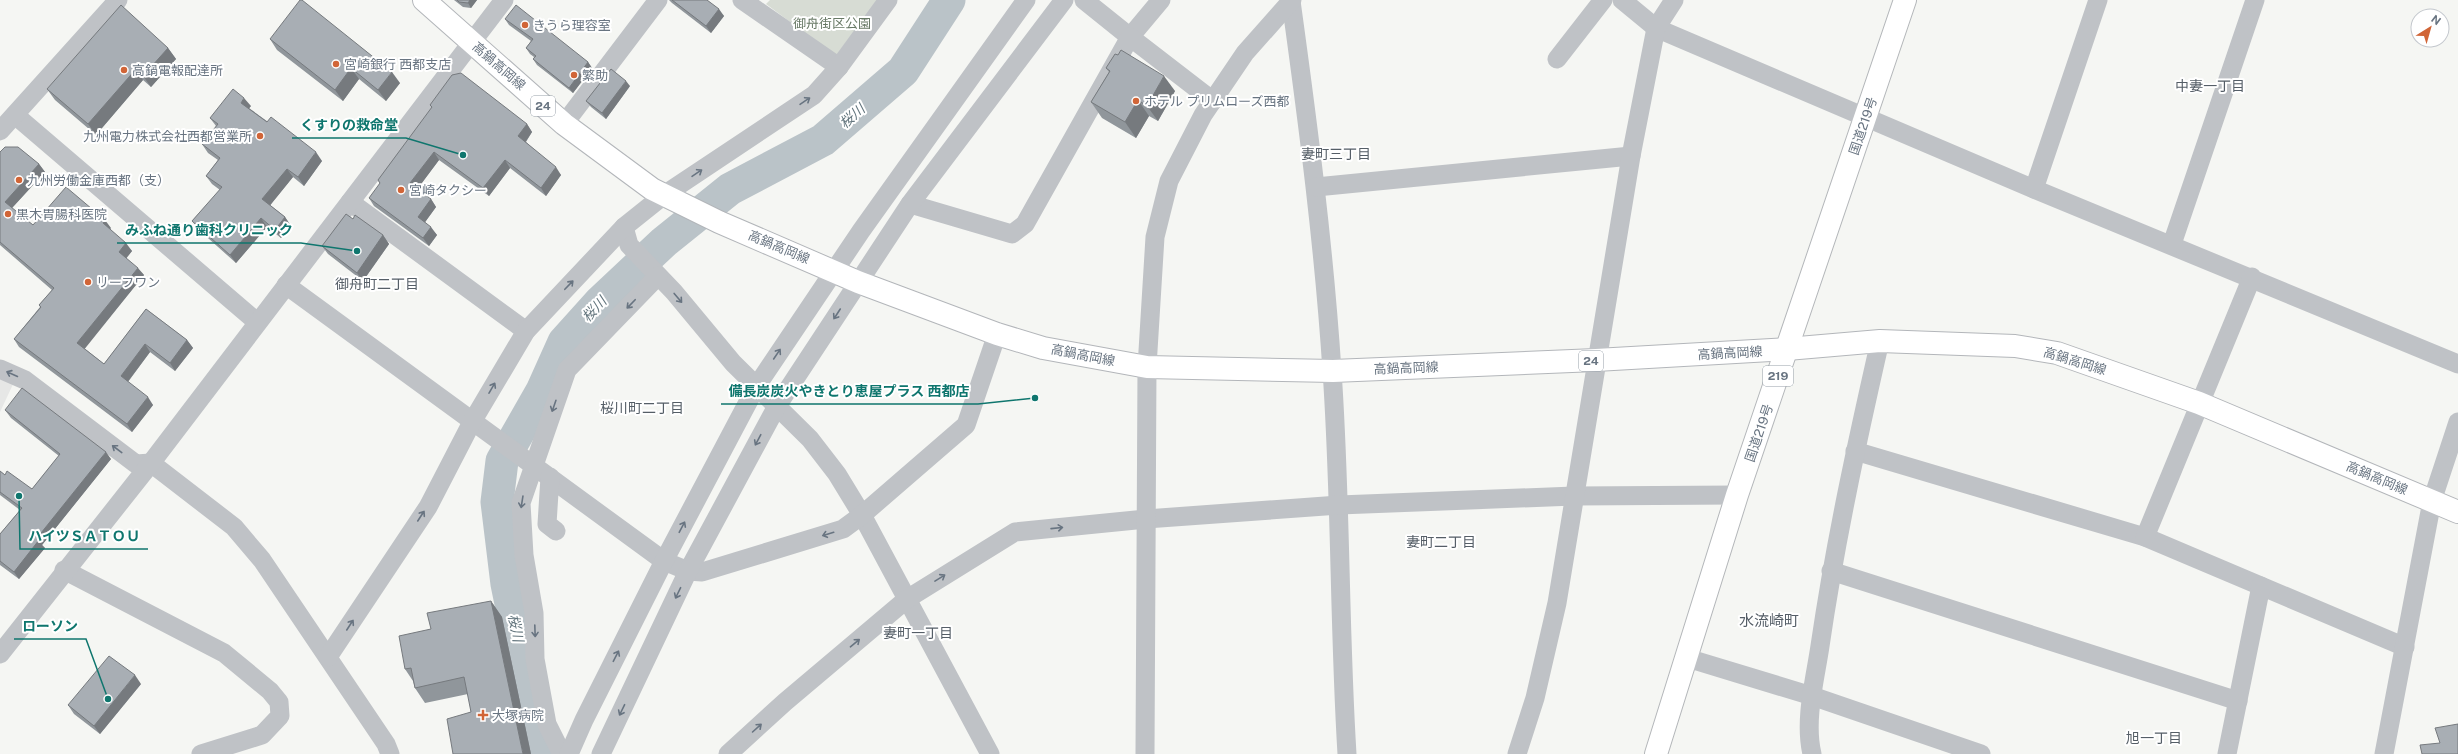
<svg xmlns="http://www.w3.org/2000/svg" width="2458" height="754" viewBox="0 0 2458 754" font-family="'Public Sans','Noto Sans JP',sans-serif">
<rect width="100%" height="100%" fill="#f5f6f3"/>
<polygon fill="#e6e7e6" points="0,372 15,380 0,412"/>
<polygon fill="#d7dcd4" points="770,0 877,0 836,56 766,4"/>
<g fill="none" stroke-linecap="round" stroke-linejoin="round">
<polyline stroke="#bac3c8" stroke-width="33" points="542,754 507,584 497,502 502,461 542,391 564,342 600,302 664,242 730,189 823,140 903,71 949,0"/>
<g stroke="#b3b6ba" stroke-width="24">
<polyline id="major" points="424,0 564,124 652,189 719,222 858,282 997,334 1043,348 1147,367 1333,371 1596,360 1787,349 1880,341 2015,346 2057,353 2199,403 2458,512"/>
</g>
<g stroke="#b4b7ba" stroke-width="24">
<polyline id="highway" points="1656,754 1737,495 1905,0"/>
</g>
<g stroke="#bfc2c6" stroke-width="19">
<polyline points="742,0 839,67"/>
<polyline points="1084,0 1130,37 1161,0"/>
<polyline points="1622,0 1656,28 2034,189 2458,364"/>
<path d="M1291 1C1308 124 1324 247 1332 371 1341 498 1339 626 1347 754"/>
<polyline points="1557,59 1603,0"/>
<polyline points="15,115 257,322"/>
<polyline points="564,124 658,0"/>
<polyline points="0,131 118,0"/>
<polyline points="1316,187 1631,156"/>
<polyline points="2034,189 2098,0"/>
<polyline points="350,202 526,331"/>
<polyline points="910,204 1012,234 1025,224 1130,37 1213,101"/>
<polyline points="624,227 629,245 674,292 733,363 810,439 837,474 862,515 990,754"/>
<polyline points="2172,244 2255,0"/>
<polyline points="286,285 664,561 688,571 702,572 843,529 862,515 966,425 997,334"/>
<polyline points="0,369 25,380 136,464 151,463 234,527 262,560 386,744 390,754"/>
<polyline points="1855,451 2145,537 2405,647"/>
<polyline points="550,477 547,524 556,531"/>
<polyline points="2145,537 2252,277"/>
<polyline points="64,570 224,653 270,691 279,702 280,716 262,735 201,754"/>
<polyline points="1831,571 2238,701"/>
<polyline points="0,654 151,463 504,0"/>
<polyline points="328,657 428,507 472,422 526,331 624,227 664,195 814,95 839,67 888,0"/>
<polyline points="1687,658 1812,696 1981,754"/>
<polyline points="562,754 547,724 535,659 534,613 524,555 521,503 567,370 658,276"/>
<polyline points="569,754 584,720 664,561 756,387 861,231 1026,0"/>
<polyline points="601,754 688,571 777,406 910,204 1064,0"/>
<polyline points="728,754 785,702 907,599 1015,532 1146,519 1339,505 1574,496 1737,495"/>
<polyline points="1145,754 1147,367 1155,237 1169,181 1203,115 1245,53 1292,0"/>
<polyline points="1517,754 1535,698 1557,603 1631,156 1656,28 1674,0"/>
<path d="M1812 754C1804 720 1815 680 1820 646 1835 543 1857 442 1880 341"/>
<polyline points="2227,754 2261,586"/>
<polyline points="2384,754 2432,501 2458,422"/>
</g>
<use href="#major" stroke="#fff" stroke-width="22"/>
<use href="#highway" stroke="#fff" stroke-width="22"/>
</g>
<g fill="#90969b">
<polygon points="454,0 477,0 471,8 463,7"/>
<polygon points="669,0 707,0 724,16 711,33 672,3"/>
<polygon points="505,19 588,62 592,68 573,93 537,65 533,59 534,57 530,54 526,48 531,41 509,25"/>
<polygon points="270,39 400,83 386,101 359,79 343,101 277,50"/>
<polygon points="168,48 176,59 151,87 143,80 96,135 55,100 47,89"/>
<polygon points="1106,68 1175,91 1158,121 1149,116 1136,138 1102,118 1091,102 1109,72"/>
<polygon points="630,86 606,119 591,107 586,101"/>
<polygon points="430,105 527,124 532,132 526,142 561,175 546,196 510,168 489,196 439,160 417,189 431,199 436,207 425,222 437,235 429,246 374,206 369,198 380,184 378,180 432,108"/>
<polygon points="251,106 249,108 322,161 304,186 293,177 270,205 285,217 291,226 281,238 267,227 236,263 199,230 192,221 220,190 212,184 206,176 218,160 208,153 202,144 216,126 210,118"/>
<polygon points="0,152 39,164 45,172 12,208 33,225 111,228 110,229 132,251 126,258 144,275 84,348 104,364 146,309 187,340 193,348 175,371 150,352 128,382 153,405 132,432 19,347 14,339 40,307 39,305 52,290 0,245"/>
<polygon points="353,219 383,235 389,244 363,281 328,254 322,246"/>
<polygon points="5,410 111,459 42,545 45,548 19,579 0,565 0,534 20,510 0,495 0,471 5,475 32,489 59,456 11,418"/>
<polygon points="491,601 502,617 531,754 471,712 468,694 425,703 415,688 413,681 405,669 431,629"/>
<polygon points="141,684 100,734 74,714 68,705"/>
</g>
<g fill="#767a7e">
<polygon points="470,0 477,0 471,8 468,3"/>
<polygon points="719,9 724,16 711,33 706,26"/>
<polygon points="168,48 176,59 151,87 143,76"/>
<polygon points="588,62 592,68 573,93 569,88"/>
<polygon points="351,68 359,79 343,101 335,90"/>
<polygon points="136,69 143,80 96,135 88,124"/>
<polygon points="392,72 400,83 386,101 378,90"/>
<polygon points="1164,76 1175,91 1158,121 1147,106"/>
<polygon points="626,81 630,86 606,119 602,113"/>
<polygon points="244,98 251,106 247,111 241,103"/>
<polygon points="1138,100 1149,116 1136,138 1125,122"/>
<polygon points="527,124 532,132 524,144 518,136"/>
<polygon points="316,152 322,161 304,186 298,177"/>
<polygon points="434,152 439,160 416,191 410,183"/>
<polygon points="505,160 510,168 489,196 483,188"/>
<polygon points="39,164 45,172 11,209 5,202"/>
<polygon points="556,167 561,175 546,196 541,188"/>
<polygon points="287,169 293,177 268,208 262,199"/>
<polygon points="431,199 436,207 423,225 418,217"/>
<polygon points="285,217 291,226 281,238 275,230"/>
<polygon points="261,218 267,227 236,263 230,255"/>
<polygon points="105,220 111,228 108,231 103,223"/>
<polygon points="431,227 437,235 429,246 423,238"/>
<polygon points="383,235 389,244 363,281 357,273"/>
<polygon points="126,243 132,251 125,260 119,252"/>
<polygon points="138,268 144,275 83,351 77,343"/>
<polygon points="187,340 193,348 175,371 170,363"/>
<polygon points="145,344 150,352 126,384 121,376"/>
<polygon points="148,397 153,405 132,432 127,424"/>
<polygon points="106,452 111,459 42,545 45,548 19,579 14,572 37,538"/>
<polygon points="491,601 502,617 531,754 523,754"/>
<polygon points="135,675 141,684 100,734 94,726"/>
</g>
<g fill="#a8aeb4" stroke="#767a7e">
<polygon points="300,0 302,0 392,72 378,90 351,68 335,90 270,39"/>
<polygon points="457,0 470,0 468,3 459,2"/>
<polygon points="672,0 707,0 719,9 706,26"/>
<polygon points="121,5 168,48 143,76 136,69 88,124 47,89"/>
<polygon points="516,5 588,62 569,88 533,59 536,56 526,48 533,39 505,19"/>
<polygon points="1121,50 1164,76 1147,106 1138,100 1125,122 1091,102 1110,71 1106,68 1115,54 1118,55"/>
<polygon points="611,69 626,81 602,113 586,101"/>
<polygon points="461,73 527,124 518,136 556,167 541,188 505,160 483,188 434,152 410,183 431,199 418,217 431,227 423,238 369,198 380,183 378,180 432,107 430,105 452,75"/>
<polygon points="233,89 244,98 241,103 267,122 271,117 316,152 298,177 287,169 262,199 285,217 275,230 261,218 230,255 192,221 222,187 206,176 220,158 202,144 218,124 210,118"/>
<polygon points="5,147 18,147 39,164 5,202 33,225 66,187 105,220 103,223 126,243 119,252 138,268 77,343 104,364 146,309 187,340 170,363 145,344 121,376 148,397 127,424 14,339 41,307 39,305 54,288 0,242 0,152"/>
<polygon points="346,214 353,219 355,215 383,235 357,273 322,246"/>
<polygon points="22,388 106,452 37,538 39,540 14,572 0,561 0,534 22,508 0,492 0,471 5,475 7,471 32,489 60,454 5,410"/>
<polygon points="491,601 523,754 453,754 447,719 471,712 464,677 415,688 411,668 405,669 399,636 431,629 427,613"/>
<polygon points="109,656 135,675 94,726 68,705"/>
<polygon points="2458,724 2458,754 2422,754 2420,745 2440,743 2435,728"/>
</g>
<defs><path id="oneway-shaft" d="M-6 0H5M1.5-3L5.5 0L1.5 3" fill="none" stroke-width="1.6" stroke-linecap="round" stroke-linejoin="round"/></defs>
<g stroke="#687481">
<use href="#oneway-shaft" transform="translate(805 101) rotate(-34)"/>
<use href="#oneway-shaft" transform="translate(697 173) rotate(-34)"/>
<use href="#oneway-shaft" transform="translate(569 285) rotate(-46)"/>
<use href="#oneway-shaft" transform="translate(678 298) rotate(50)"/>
<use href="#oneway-shaft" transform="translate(631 304) rotate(134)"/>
<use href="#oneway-shaft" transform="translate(837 314) rotate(123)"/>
<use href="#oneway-shaft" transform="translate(777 354) rotate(-56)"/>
<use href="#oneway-shaft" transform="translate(12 374) rotate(-156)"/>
<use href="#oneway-shaft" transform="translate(492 388) rotate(-60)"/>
<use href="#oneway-shaft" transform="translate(554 406) rotate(109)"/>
<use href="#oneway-shaft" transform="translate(758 440) rotate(118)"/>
<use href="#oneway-shaft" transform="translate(117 449) rotate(-143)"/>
<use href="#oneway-shaft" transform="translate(522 502) rotate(99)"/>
<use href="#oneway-shaft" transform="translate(421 516) rotate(-57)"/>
<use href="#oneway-shaft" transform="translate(682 527) rotate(-62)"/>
<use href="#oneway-shaft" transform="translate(1057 528) rotate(-6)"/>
<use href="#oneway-shaft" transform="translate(828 534) rotate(163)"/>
<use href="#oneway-shaft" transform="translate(940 578) rotate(-32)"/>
<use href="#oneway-shaft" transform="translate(678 593) rotate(116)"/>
<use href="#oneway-shaft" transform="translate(350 625) rotate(-57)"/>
<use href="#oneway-shaft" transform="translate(535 631) rotate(88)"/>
<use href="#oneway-shaft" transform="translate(855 643) rotate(-40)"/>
<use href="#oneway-shaft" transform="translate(616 656) rotate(-63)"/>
<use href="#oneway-shaft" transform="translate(622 710) rotate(116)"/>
<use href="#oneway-shaft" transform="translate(757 728) rotate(-42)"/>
</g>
<g fill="#d16537" stroke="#fff" stroke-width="1.5">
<circle cx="525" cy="25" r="4"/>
<circle cx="336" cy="64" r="4"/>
<circle cx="124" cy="70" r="4"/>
<circle cx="574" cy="75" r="4"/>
<circle cx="1136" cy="101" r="4"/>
<circle cx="260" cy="136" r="4"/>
<circle cx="19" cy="180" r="4"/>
<circle cx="401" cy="190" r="4"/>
<circle cx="8" cy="214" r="4"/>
<circle cx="88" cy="282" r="4"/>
<path d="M481 709h4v4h4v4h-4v4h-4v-4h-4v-4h4z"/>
</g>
<g text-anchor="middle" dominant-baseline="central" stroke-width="4" stroke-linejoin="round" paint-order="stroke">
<g fill="#fff" stroke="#959ea7" stroke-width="1">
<rect x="531" y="96" width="24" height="20" rx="3"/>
<rect x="1579" y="351" width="24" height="20" rx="3"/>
<rect x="1763" y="366" width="30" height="20" rx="3"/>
</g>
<g font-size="12" font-weight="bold" fill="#687481">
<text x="543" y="106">24</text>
<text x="1591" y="361">24</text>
<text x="1778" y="376">219</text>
</g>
<g font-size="13" fill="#687966" stroke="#fff">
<text x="832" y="23">御舟街区公園</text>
</g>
<g font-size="13" fill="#687481" stroke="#fff" text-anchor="start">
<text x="533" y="25">きうら理容室</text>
<text x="344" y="64">宮崎銀行 西都支店</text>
<text x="132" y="70">高鍋電報配達所</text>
<text x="582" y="75">繁助</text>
<text x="1144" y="101">ホテル プリムローズ西都</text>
<text x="252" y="136" text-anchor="end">九州電力株式会社西都営業所</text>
<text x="27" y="180">九州労働金庫西都（支）</text>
<text x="409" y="190">宮崎タクシー</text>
<text x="16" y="214">黒木胃腸科医院</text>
<text x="96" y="282">リーフワン</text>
<text x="492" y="715">大塚病院</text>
</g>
<g font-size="13" fill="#687481" stroke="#fff">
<text transform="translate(499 66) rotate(41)">高鍋高岡線</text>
<text transform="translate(1863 126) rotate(-71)">国道219号</text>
<text transform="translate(779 247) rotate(23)">高鍋高岡線</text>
<text transform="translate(1730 353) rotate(-3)">高鍋高岡線</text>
<text transform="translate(1083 355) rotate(11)">高鍋高岡線</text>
<text transform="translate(2075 361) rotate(17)">高鍋高岡線</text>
<text transform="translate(1406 368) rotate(-2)">高鍋高岡線</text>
<text transform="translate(1759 433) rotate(-71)">国道219号</text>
<text transform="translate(2377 478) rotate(23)">高鍋高岡線</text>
</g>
<g font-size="14" fill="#555e67" stroke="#fff">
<text x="2210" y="86">中妻一丁目</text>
<text x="1336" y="154">妻町三丁目</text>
<text x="377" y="284">御舟町二丁目</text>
<text x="642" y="408">桜川町二丁目</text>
<text x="1441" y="542">妻町二丁目</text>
<text x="918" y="633">妻町一丁目</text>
<text x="2154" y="738">旭一丁目</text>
</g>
<g font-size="14" font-style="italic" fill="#63757d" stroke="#fff">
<text transform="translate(852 116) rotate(-41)">桜川</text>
<text transform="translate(594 309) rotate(-47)">桜川</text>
<text transform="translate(516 628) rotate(78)">桜川</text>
</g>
<g font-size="15" fill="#555e67" stroke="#fff">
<text x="1769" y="620">水流崎町</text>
</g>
</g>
<path fill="none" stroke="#0f766e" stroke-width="1.5" d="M463 155L406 138H292M357 251L301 243H117M1035 398L978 404H721M19 496L20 549H148M108 699L86 639H14"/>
<g fill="#0f766e" stroke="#fff" stroke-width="1.5">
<circle cx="463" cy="155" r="4"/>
<circle cx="357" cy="251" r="4"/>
<circle cx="1035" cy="398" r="4"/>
<circle cx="19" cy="496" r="4"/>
<circle cx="108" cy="699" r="4"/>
</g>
<g font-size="14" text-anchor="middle" font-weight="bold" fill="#0f766e" stroke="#fff" stroke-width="4" stroke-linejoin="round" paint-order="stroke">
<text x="349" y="130">くすりの救命堂</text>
<text x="209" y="235">みふね通り歯科クリニック</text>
<text x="849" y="396">備長炭炭火やきとり恵屋プラス 西都店</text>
<text x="84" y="541">ハイツＳＡＴＯＵ</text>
<text x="50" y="631">ローソン</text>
</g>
<g transform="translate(2430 28) rotate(37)"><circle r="19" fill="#ffffff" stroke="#c3c7cd"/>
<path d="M0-3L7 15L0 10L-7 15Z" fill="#d16537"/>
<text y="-6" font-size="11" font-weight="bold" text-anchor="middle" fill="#687481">N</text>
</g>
</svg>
